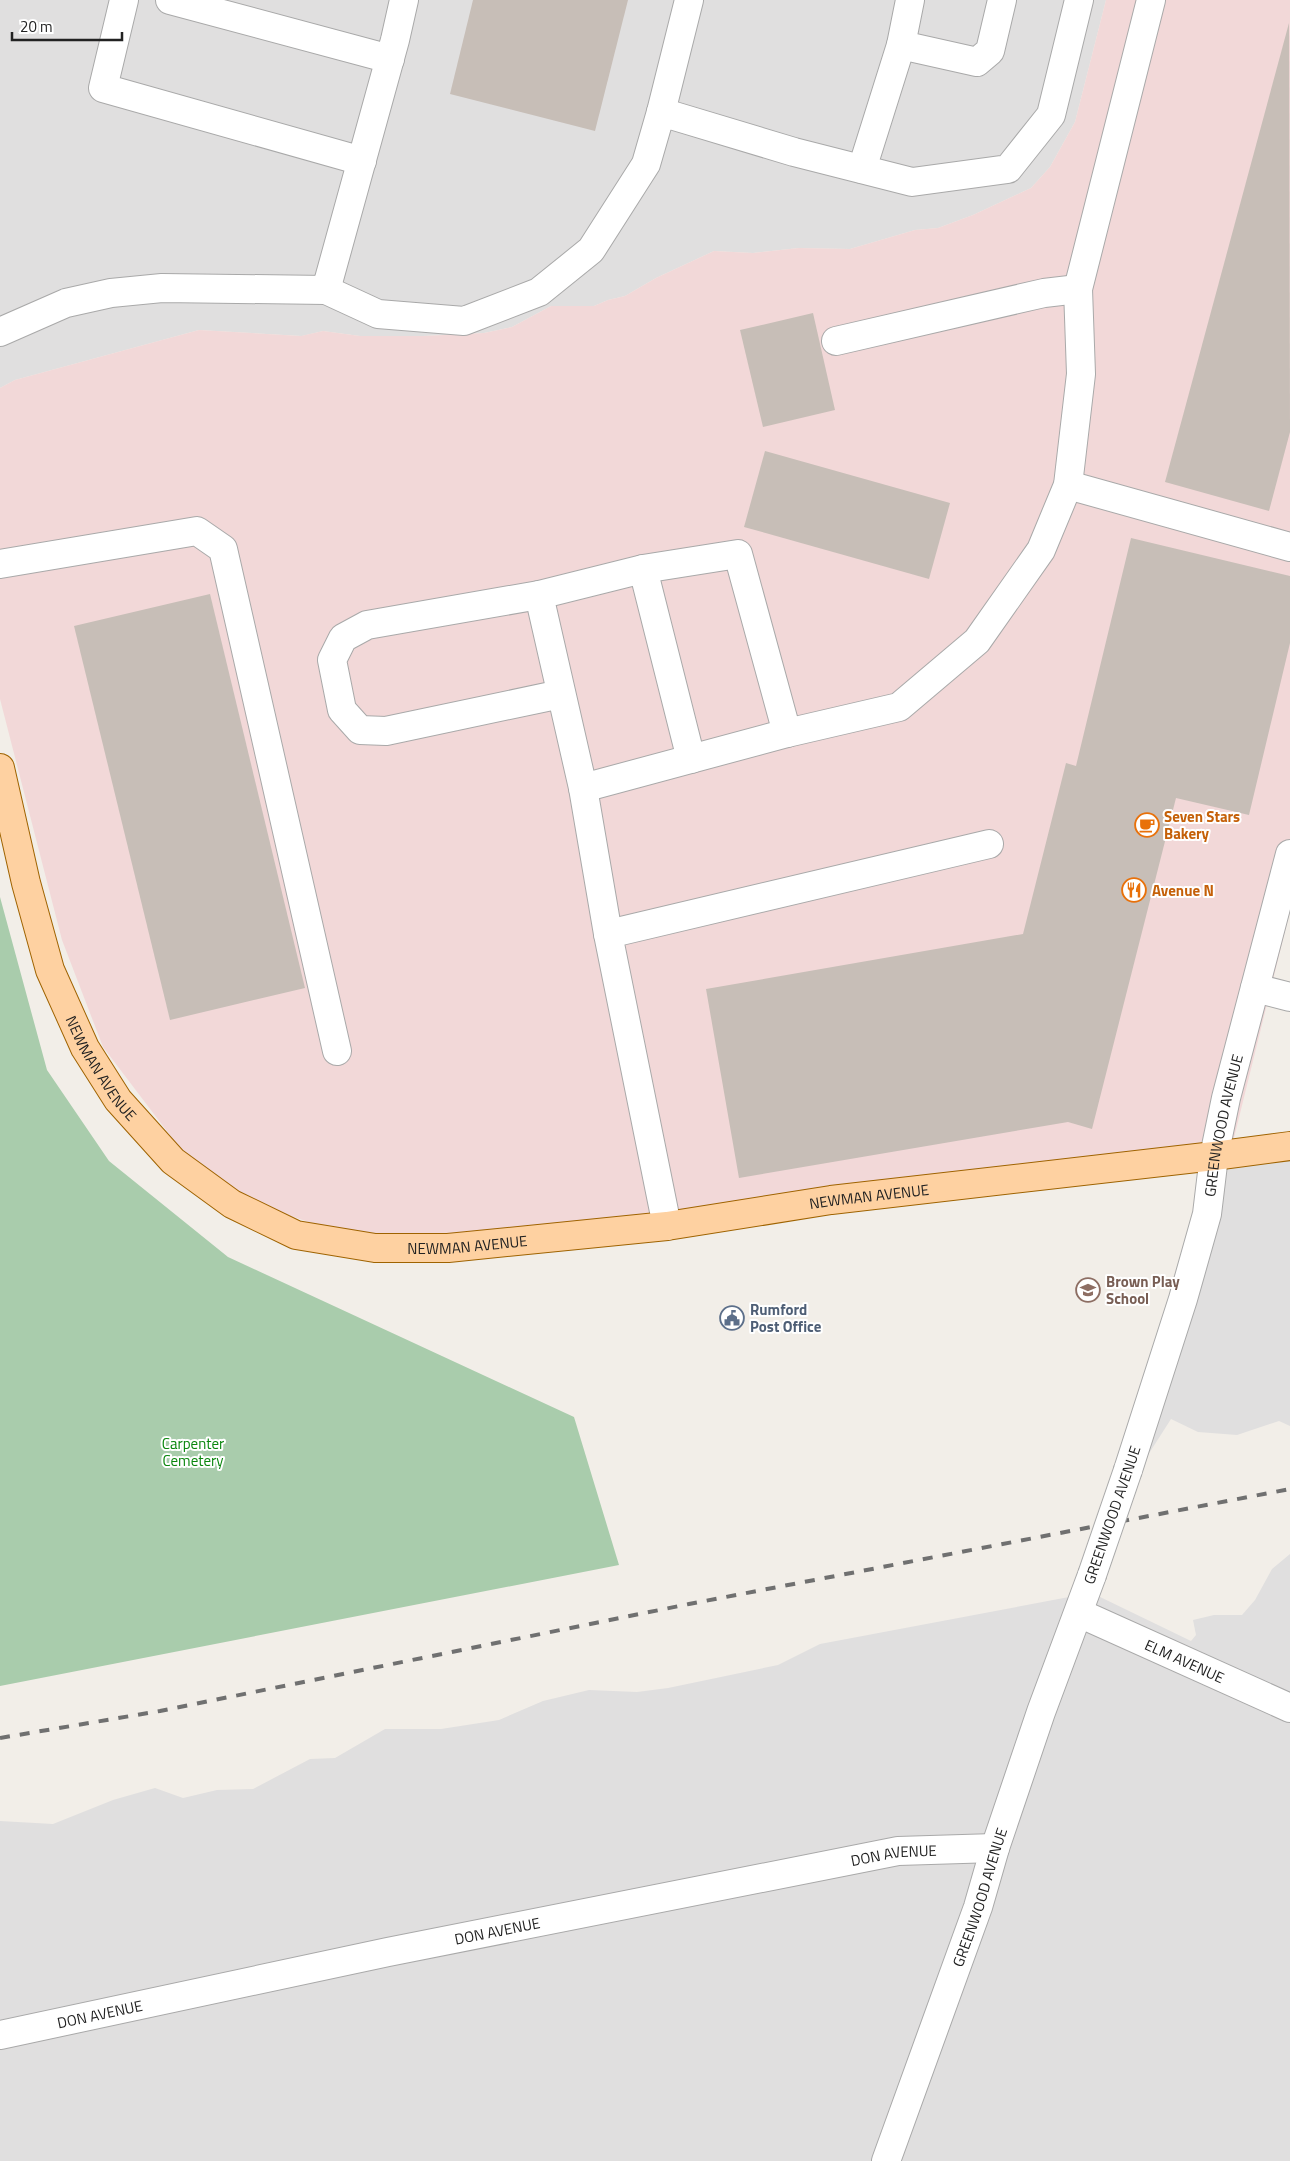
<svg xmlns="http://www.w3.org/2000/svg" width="1290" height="2161" viewBox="0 0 1290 2161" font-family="'Titillium Web',sans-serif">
<rect width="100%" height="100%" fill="#f2eee8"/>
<g fill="#e0dfdf">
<polygon points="0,0 1106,0 1075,122 1050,167 1031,188 973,215 938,228 915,230 850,249 799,248 753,253 714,251 656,278 625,296 608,300 594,306 551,306 512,327 484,333 423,336 360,336 323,331 302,336 199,330 15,380 0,388"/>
<polygon points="1290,1144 1290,1426 1279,1421 1237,1435 1198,1432 1171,1419 1148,1455 1138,1454 1222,1167"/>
<polygon points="1290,1554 1290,2161 0,2161 0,1821 53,1824 113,1800 155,1788 183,1798 217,1790 253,1789 310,1759 335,1758 385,1729 441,1729 499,1720 543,1701 589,1690 637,1692 668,1688 778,1665 820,1644 1069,1597 1082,1599 1096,1595 1191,1641 1196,1635 1193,1620 1214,1615 1242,1615 1255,1600 1272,1569"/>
</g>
<polygon fill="#f2d8d8" points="1106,0 1290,0 1290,911 1231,1150 523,1235 399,1237 315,1224 269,1209 235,1190 182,1151 103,1047 62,940 0,699 0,388 15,380 199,330 301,336 323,331 360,336 423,336 484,333 512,327 551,306 594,306 608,300 625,296 656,278 714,251 753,253 799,248 850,249 915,230 938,228 973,215 1031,188 1050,167 1075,122"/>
<polygon fill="#a9ccac" points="0,897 47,1070 109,1161 228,1257 574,1417 619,1565 0,1686"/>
<g fill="#c7beb7">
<polygon points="473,0 628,0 595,131 450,94"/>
<polygon points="1289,23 1290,432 1269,511 1165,482"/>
<polygon points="813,313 835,410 763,427 740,330"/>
<polygon points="765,451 950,503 929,579 744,527"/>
<polygon points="1131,538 1290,576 1290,643 1249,815 1176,798 1092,1129 1068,1122 739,1178 706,989 1023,934 1066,763 1076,766"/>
<polygon points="210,594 305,988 170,1020 74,626"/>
</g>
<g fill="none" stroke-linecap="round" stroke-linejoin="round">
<g stroke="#a9a9a9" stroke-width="30">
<g id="minor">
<polyline points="124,0 103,88 362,161"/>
<polyline points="170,0 390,59"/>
<polyline points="910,0 901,45 977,62 990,51 1002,0"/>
<polyline points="661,112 689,0"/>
<polyline points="862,169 901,45"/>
<polyline points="326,290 378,314 464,321 539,292 591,250 646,164 661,112 794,152 912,182 1008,169 1051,115 1079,0"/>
<polyline points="0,332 66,303 111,293 162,288 326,290 395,40 404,0"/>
<polyline points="836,341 1044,293 1078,289"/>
<polyline points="1068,485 1290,547"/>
<polyline points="0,564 197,531 223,549 337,1051"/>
<polyline points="643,569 691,759"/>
<polyline points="539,595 367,625 343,638 332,660 342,710 360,730 386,731 561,694"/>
<polyline points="583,788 787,733 899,707 977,641 1041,550 1068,485 1081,374 1078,289 1151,0"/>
<polyline points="608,934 989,844"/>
<polyline points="1255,988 1290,997"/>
<polyline points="667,1226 608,934 583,788 539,595 643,569 738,554 787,733"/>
<path id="s1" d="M1128 1470 1183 1299 1207 1214 1214 1156 1226 1098 1290 854"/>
<path id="s2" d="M1079 1613 1290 1708"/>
<path id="s3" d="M0 2035 388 1952 898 1851 995 1848"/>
<path id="s4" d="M886 2161 978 1907 995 1848 1041 1712 1092 1575"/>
</g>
</g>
<g stroke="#9f6300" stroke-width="30">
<g id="major">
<path id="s5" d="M0 768 26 883 50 970 85 1048 118 1100 173 1161 232 1204 296 1235 375 1248H448L667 1226 831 1200 1214 1156 1290 1146"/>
</g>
</g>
<use href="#minor" stroke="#fff" stroke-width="28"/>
<use href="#major" stroke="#fed1a1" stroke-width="28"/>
<polyline stroke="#707070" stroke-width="4" stroke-dasharray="10 10" stroke-linecap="butt" points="0,1738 160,1711 689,1604 1290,1489"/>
<g stroke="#a9a9a9" stroke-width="30" stroke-linecap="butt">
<polyline id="minor-bridge" points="1092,1575 1128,1470"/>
</g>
<use href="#minor-bridge" stroke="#fff" stroke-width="28"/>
</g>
<defs>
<g id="cafe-ring" transform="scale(1.25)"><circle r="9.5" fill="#fff" stroke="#e8710a" stroke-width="1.5"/><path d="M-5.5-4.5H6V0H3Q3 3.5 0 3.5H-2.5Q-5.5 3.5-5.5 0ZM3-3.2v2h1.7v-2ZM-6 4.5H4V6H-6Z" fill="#e8710a"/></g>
<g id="restaurant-ring" transform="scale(1.25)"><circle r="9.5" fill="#fff" stroke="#e8710a" stroke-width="1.5"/><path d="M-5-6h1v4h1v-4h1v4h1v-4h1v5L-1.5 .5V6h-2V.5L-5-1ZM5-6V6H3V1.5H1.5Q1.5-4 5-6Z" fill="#e8710a"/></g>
<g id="school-ring" transform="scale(1.25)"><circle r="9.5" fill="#fff" stroke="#8d6e63" stroke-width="1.5"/><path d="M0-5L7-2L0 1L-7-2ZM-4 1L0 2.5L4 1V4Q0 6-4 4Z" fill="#8d6e63"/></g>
<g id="civic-ring" transform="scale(1.25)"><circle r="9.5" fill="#fff" stroke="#5c6f8a" stroke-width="1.5"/><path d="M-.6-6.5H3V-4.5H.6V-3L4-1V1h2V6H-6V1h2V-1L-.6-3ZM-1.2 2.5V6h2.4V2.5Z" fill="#5c6f8a"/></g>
</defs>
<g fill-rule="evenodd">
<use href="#cafe-ring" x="1147" y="825"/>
<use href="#restaurant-ring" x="1134" y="890"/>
<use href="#school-ring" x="1088" y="1290"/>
<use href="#civic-ring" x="732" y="1318"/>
</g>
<g text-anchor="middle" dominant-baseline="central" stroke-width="4" stroke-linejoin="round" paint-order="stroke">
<g font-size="15" font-weight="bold" fill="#c56008" stroke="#fff" text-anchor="start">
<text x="1164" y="816">Seven Stars<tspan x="1164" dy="17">Bakery</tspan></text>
<text x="1152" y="890">Avenue N</text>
</g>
<g font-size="15" fill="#222" stroke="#fff">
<text stroke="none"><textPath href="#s5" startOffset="319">NEWMAN AVENUE</textPath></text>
<text stroke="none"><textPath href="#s1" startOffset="358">GREENWOOD AVENUE</textPath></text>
<text stroke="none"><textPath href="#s5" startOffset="1159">NEWMAN AVENUE</textPath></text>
<text stroke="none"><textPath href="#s5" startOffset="754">NEWMAN AVENUE</textPath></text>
<text transform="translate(1112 1515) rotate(-71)">GREENWOOD AVENUE</text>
<text stroke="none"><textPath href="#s2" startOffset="116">ELM AVENUE</textPath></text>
<text stroke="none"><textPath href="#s3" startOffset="912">DON AVENUE</textPath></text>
<text stroke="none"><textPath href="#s4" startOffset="280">GREENWOOD AVENUE</textPath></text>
<text stroke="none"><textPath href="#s3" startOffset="508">DON AVENUE</textPath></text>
<text stroke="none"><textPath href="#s3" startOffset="102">DON AVENUE</textPath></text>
</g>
<g font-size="15" font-weight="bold" fill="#785e54" stroke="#fff" text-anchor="start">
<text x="1106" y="1281">Brown Play<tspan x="1106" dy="17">School</tspan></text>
</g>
<g font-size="15" font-weight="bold" fill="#4e5e75" stroke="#fff" text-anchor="start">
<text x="750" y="1309">Rumford<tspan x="750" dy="17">Post Office</tspan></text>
</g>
<g font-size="15" fill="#09860d" stroke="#fff">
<text x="193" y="1443">Carpenter<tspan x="193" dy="17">Cemetery</tspan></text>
</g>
</g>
<path d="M12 32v8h110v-8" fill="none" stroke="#222222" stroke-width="2.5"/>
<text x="20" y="32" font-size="15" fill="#222222" stroke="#ffffff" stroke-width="4" paint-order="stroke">20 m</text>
</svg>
